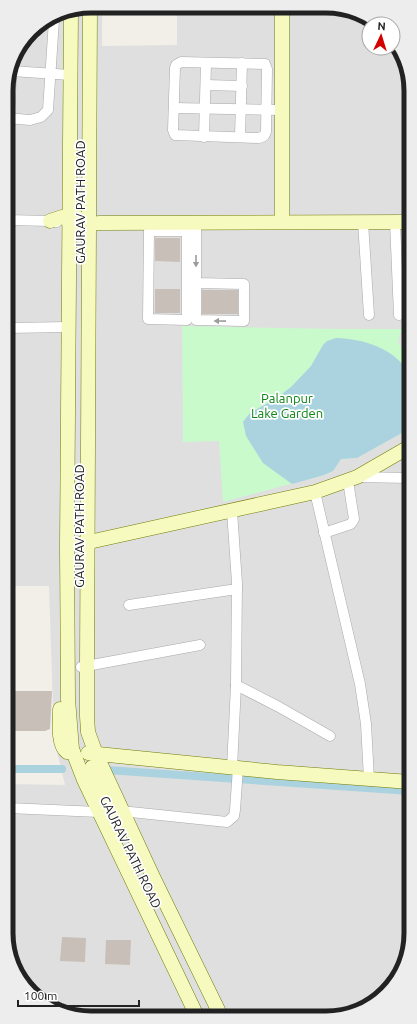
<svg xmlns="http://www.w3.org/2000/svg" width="417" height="1024" viewBox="0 0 417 1024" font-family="Ubuntu,sans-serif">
<rect width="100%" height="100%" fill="#f2efe9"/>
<polygon fill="#e0dfdf" points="91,6 102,6 102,46 177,45 177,7 343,8 373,24 369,24 369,48 393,48 393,43 408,69 411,938 393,985 348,1015 75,1016 35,997 9,955 8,784 65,785 54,739 49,586 8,586 6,85 15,53 35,27 59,12"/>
<polygon fill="#c8facc" points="182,326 337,329 409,329 409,429 357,458 341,459 333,471 324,475 223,502 219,441 183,442"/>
<polygon fill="#e2e2e2" points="406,329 409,329 409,354 398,343 400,333"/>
<path fill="#aad3df" d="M336 338C364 339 395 348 409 374V429L357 458 341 459 333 471 324 475 292 484 263 463 246 436 243 422 250 413 275 399 291 387 311 366 323 345 327 341Z"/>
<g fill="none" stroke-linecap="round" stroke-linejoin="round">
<g stroke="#aad3df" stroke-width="8">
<polyline points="8,769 62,769"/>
<polyline points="107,770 410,791"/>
</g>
</g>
<g fill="#c7bfb8">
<polygon points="155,238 180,238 180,262 155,261"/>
<rect x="155" y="289" width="25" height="24"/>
<rect x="202" y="290" width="36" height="24"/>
<polygon points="8,691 52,691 50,729 45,731 8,731"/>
<polygon points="62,937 86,938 85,962 60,961"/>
<polygon points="106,940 131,940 130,965 105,964"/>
</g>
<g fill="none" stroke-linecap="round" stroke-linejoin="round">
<g stroke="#a9a9a9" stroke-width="11">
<g id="street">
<polygon points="181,62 265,64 267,69 266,132 264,136 259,138 175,135 173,130 175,68 176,65"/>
<polyline points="12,71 70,75"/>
<polyline points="206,85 242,86"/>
<polyline points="174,108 282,110"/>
<polyline points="6,118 30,120 41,117 48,110 54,20 52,17"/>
<polyline points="9,118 12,64"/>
<polyline points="204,137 206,63"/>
<polyline points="240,137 242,63"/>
<polyline points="7,220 50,221 57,222"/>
<polyline points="187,222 187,320 148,319 149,231 187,231"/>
<polyline points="196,222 196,283 244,284 244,321 196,320 196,283"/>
<polyline points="363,222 369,315"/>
<polyline points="395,222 399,315"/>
<polyline points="7,328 68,327"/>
<polyline points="357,477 409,478"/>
<polyline points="315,492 360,684 366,724 369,779"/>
<polyline points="232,511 237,583 236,685 232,768"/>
<polyline points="324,533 351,524 354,519 348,481"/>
<polyline points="129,605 237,589"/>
<polyline points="81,667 200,645"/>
<polyline points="236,685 279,707 330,736"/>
<polyline points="8,808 99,812"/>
<polyline points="121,811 227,822 234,816 235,810 238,768"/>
</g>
</g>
<g stroke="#707d05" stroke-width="15">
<g id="secondary">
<polyline points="90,6 87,666 87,716 88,732 96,754 153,877 221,1016"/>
<polyline points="282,7 282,222"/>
<polyline points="71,10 67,547 68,699 72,749 84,780 197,1016"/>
<polyline points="50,221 62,217 77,217"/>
<polyline points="69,223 89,224 100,223 409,222"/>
<polyline points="80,544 315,492 357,477 409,447"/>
<path d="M60 709C60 720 57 745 67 752H73"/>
<polyline points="88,753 277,772 410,782"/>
<polyline points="92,767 102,794 117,823"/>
</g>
</g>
<use href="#street" stroke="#fff" stroke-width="10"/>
<use href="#secondary" stroke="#f7fabf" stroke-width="14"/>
</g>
<defs><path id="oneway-solid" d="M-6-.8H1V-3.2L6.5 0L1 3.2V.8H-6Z"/></defs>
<g fill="#9c9c9c">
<use href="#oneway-solid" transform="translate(196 261) rotate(90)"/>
<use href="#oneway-solid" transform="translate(220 321) rotate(-179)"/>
</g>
<g text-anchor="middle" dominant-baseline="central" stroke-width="3.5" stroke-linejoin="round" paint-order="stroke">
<g font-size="13" fill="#222" stroke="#fff">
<text transform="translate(80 202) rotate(-90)">GAURAV PATH ROAD</text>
<text transform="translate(79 526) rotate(-90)">GAURAV PATH ROAD</text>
<text transform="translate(131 852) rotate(64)">GAURAV PATH ROAD</text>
</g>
<g font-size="13" fill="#0c8416" stroke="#fff">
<text x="287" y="398">Palanpur<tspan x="287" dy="15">Lake Garden</tspan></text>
</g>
</g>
<path d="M0 0H417V1024H0ZM91 13H326A78 78 0 0 1 404 91V933A78 78 0 0 1 326 1011H91A78 78 0 0 1 13 933V91A78 78 0 0 1 91 13Z" fill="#ededed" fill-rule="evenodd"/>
<path fill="none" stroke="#222" stroke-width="5" d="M91 13H326A78 78 0 0 1 404 91V933A78 78 0 0 1 326 1011H91A78 78 0 0 1 13 933V91A78 78 0 0 1 91 13Z"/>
<g transform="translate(381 36) rotate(4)"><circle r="19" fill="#ffffff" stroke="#a7a7a7"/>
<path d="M0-3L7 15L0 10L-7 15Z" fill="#d40000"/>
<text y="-6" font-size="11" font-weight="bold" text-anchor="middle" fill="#222222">N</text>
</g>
<path d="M18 1000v6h121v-6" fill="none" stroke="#222222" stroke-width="2"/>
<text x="24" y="1000" font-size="12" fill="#222222" stroke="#ffffff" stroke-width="3" paint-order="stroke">100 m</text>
</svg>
